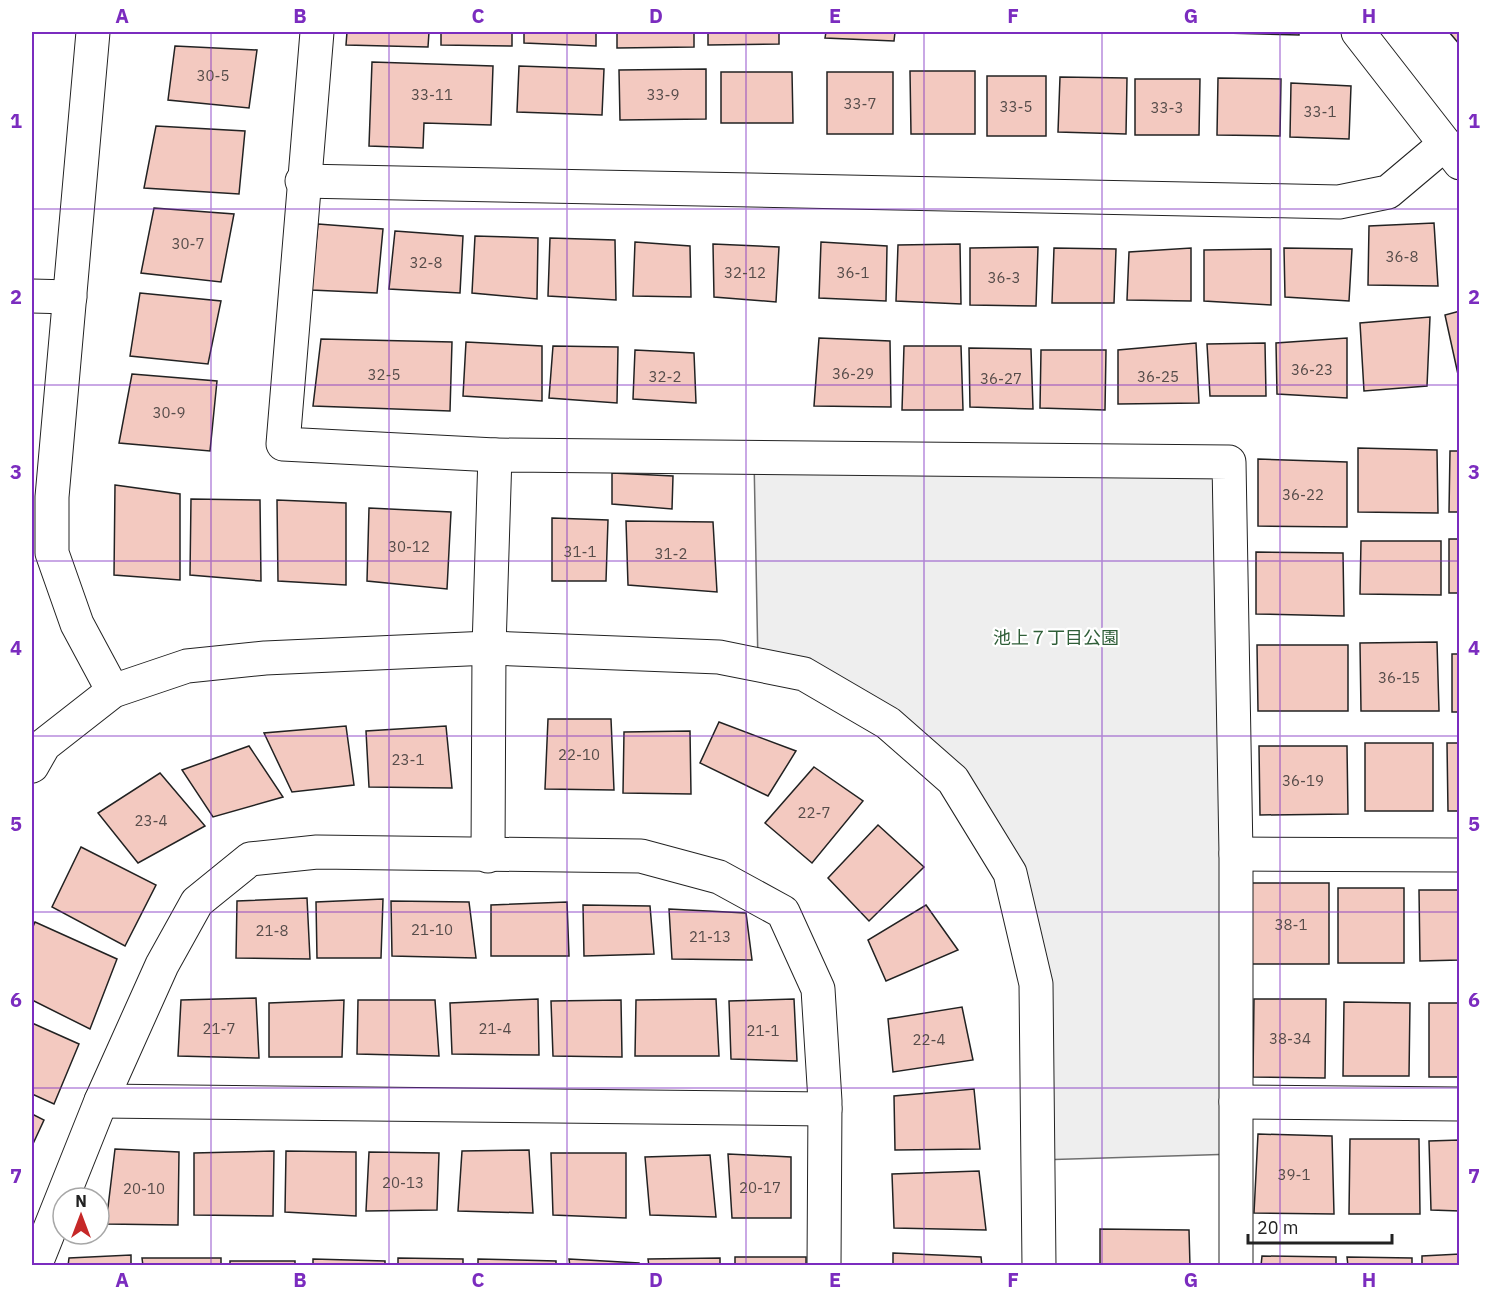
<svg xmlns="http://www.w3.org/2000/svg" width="1491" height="1297" viewBox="0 0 1491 1297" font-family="'IBM Plex Sans','Noto Sans JP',sans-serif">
<rect width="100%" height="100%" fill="#fff"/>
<polygon fill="#eee" stroke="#6f6f6f" stroke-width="1.5" points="754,458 1229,462 1236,1154 1038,1160 1010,873 953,780 758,665"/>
<g fill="#f3c9c0" stroke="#222" stroke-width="1.5">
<polygon points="347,32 429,32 428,47 346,45"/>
<polygon points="441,32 512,32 512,46 441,45"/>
<polygon points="524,32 596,32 596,46 524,43"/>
<polygon points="617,32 694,32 694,47 617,48"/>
<polygon points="708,32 779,32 779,44 708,45"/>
<polygon points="826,32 895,32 894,41 825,38"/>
<rect x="992" y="32" width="66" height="1"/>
<polygon points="1073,32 1141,32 1141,33"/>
<polygon points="1224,32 1299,32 1299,35 1224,33"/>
<polygon points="1449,32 1460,32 1460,45"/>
<polygon points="175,46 257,50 249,108 168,100"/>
<polygon points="372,62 493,66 491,125 424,123 423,148 369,146"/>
<polygon points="519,66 604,69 602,115 517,112"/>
<polygon points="706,69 706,119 620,120 619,70"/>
<polygon points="910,71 975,71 975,134 911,134"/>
<polygon points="721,72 792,72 793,123 721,123"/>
<rect x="827" y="72" width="66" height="62"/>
<rect x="987" y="76" width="59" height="60"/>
<polygon points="1060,77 1127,78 1126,134 1058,132"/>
<polygon points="1218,78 1281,79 1280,136 1217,135"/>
<polygon points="1135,79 1200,79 1199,135 1135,135"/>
<polygon points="1291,83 1351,86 1349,139 1290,137"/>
<polygon points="156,126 245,131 239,194 144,188"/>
<polygon points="154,208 234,214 221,282 141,273"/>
<polygon points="1434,223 1438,286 1368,285 1369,226"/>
<polygon points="318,224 383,229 377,293 311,290"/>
<polygon points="395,231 463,236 460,293 389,289"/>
<polygon points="475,236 538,238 537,299 472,293"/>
<polygon points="550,238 615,240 616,300 548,296"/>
<polygon points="635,242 690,246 691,297 633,296"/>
<polygon points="821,242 887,246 886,301 819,298"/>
<polygon points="713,244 779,247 776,302 714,297"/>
<polygon points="960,244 961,304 896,301 898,245"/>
<polygon points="1038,247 1036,306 970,305 970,248"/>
<polygon points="1054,248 1116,249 1114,303 1052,303"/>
<polygon points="1191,248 1191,301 1127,300 1129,252"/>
<polygon points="1284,248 1352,249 1349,301 1285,297"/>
<polygon points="1271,249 1271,305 1204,301 1204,250"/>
<polygon points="140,293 221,301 208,364 130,356"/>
<polygon points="1460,311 1460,379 1459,379 1445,315"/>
<polygon points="1430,317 1427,386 1364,391 1360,323"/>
<polygon points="819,338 890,341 891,407 814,406"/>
<polygon points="1347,338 1347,398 1277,394 1276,343"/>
<polygon points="321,339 452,342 450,411 313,406"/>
<polygon points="466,342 542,346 542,401 463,396"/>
<polygon points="1196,343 1199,403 1118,404 1118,350"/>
<polygon points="1265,343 1266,396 1210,396 1207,344"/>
<polygon points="553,346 618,347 617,403 549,398"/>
<polygon points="904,346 961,346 963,410 902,410"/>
<polygon points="969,348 1031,349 1033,409 970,407"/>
<polygon points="635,350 694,353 696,403 633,399"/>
<polygon points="1041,350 1106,350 1105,410 1040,408"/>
<polygon points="132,374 217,381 210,451 119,443"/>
<polygon points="1358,448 1437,450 1438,513 1358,512"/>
<polygon points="1450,451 1460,451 1460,512 1449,512"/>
<polygon points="1258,459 1347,462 1347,527 1258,526"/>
<polygon points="612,473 673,476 672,509 612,504"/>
<polygon points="115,485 180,494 180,580 114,575"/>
<polygon points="191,499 260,500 261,581 190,575"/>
<polygon points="277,500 346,503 346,585 278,581"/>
<polygon points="369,508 451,512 447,589 367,581"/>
<polygon points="552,518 608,520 606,581 552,581"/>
<polygon points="626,521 713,522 717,592 628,585"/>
<rect x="1449" y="539" width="11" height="54"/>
<polygon points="1361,541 1441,541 1441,595 1360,594"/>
<polygon points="1256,552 1343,553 1344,616 1256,614"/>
<polygon points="1437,642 1439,711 1361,711 1360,643"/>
<polygon points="1257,645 1348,645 1348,711 1258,711"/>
<rect x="1452" y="654" width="8" height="58"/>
<polygon points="548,719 611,719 614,790 545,789"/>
<polygon points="719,722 796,751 768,796 700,763"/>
<polygon points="346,726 354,785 292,792 264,733"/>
<polygon points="446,726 452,788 369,787 366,731"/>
<polygon points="690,731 691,794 623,793 624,732"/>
<rect x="1365" y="743" width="68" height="68"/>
<polygon points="1447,743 1460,743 1460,811 1448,811"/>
<polygon points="249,746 283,797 213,817 182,770"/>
<polygon points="1259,746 1347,746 1348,814 1260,815"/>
<polygon points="814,767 863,801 812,863 765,823"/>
<polygon points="160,773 205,826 138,863 98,813"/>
<polygon points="878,825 924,867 869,921 828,878"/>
<polygon points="81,847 156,885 125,946 52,907"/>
<rect x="1252" y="883" width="77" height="81"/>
<rect x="1338" y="888" width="66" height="75"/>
<polygon points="1419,890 1460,890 1460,960 1420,961"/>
<polygon points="307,898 310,959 236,958 237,901"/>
<polygon points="383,899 381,958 317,958 316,902"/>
<polygon points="391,901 469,902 476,958 392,956"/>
<polygon points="567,902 569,956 491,956 491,905"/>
<polygon points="583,905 650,906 654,954 584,956"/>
<polygon points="926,905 958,950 886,981 868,940"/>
<polygon points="669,909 746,913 752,960 672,959"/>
<polygon points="35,922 117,959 90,1029 32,1000 32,929"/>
<polygon points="256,998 259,1058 178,1056 181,1000"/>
<polygon points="538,999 539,1055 452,1054 450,1003"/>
<polygon points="716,999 719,1056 635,1056 636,1000"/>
<polygon points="794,999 797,1061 731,1059 729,1001"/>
<polygon points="1254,999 1326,999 1325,1078 1253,1077"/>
<polygon points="344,1000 342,1057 269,1057 269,1003"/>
<polygon points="358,1000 435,1000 439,1056 357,1054"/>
<polygon points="621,1000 622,1057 553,1056 551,1001"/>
<polygon points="1344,1002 1410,1003 1409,1076 1343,1076"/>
<rect x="1429" y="1003" width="31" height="74"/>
<polygon points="962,1007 973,1060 893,1072 888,1019"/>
<polygon points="32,1023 79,1044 54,1104 32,1094"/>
<polygon points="974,1089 980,1149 895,1150 894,1096"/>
<polygon points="32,1114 44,1120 32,1146"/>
<polygon points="1258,1134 1332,1136 1334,1214 1254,1213"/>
<polygon points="1350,1139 1419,1139 1420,1214 1349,1214"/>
<polygon points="1460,1140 1460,1211 1431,1210 1429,1141"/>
<polygon points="115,1149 179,1152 178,1225 106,1224"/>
<polygon points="529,1150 533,1213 458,1211 462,1151"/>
<polygon points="274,1151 273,1216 194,1215 194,1153"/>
<polygon points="286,1151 356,1152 356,1216 285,1212"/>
<polygon points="369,1152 439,1153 437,1210 366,1211"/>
<polygon points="551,1153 626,1153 626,1218 553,1215"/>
<polygon points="728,1154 791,1157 791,1218 732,1218"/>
<polygon points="710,1155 716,1217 650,1215 645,1157"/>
<polygon points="979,1171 986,1230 894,1228 892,1174"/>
<polygon points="1100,1229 1189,1230 1190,1266 1100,1266"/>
<polygon points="893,1253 981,1257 982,1266 893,1266"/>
<polygon points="1460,1254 1460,1266 1422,1266 1422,1256"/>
<polygon points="131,1255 131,1266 68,1266 69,1258"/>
<polygon points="1262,1256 1336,1257 1336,1266 1261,1266"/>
<rect x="735" y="1257" width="71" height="9"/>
<polygon points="1347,1257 1412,1258 1412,1266 1348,1266"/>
<polygon points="142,1258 221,1258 221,1266 143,1266"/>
<polygon points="398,1258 463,1259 463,1266 398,1266"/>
<polygon points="720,1258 720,1266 649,1266 648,1259"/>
<polygon points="313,1259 385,1261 385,1266 313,1266"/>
<polygon points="478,1259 556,1261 556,1266 478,1266"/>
<polygon points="569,1259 639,1263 639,1266 570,1266"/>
<rect x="230" y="1261" width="65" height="5"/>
</g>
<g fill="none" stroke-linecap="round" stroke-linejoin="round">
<g stroke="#222" stroke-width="35">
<g id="minor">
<polyline points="93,32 52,497 52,553 77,624 113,691"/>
<polyline points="317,32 283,444 495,455"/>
<polyline points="1358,32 1460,163"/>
<polyline points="302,181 1339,202 1388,192 1445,144"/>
<polyline points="32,296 70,297"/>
<polyline points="1236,854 1460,855"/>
<polyline points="488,856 489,648 495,455 1229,462 1236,854 1236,1266"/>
<polyline points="101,1101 825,1109"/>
<polyline points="1236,1102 1460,1104"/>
<polyline points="35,1266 101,1101 162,965 197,902 250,859 317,852 641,856 719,877 783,912 818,989 825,1101 824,1266"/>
</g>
</g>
<g stroke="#222" stroke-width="35">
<polyline id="tertiary" points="32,766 44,745 113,691 187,666 265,658 489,648 719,657 804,674 888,723 953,780 1010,873 1036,984 1039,1266"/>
</g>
<use href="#minor" stroke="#fff" stroke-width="33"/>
<use href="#tertiary" stroke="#fff" stroke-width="33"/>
</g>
<path fill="none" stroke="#7b2cbf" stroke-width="1.5" stroke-opacity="0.55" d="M211 32V1266M389 32V1266M567 32V1266M746 32V1266M924 32V1266M1102 32V1266M1280 32V1266M32 209H1460M32 385H1460M32 561H1460M32 736H1460M32 912H1460M32 1088H1460"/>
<g text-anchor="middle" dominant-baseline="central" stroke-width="4.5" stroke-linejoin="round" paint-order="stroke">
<g font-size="15" fill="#564c4a">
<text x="213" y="75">30-5</text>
<text x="432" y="94">33-11</text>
<text x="663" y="94">33-9</text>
<text x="860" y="103">33-7</text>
<text x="1016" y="106">33-5</text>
<text x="1167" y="107">33-3</text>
<text x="1320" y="111">33-1</text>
<text x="188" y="243">30-7</text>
<text x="1402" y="256">36-8</text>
<text x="426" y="262">32-8</text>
<text x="745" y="272">32-12</text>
<text x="853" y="272">36-1</text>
<text x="1004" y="277">36-3</text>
<text x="1312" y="369">36-23</text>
<text x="853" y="373">36-29</text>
<text x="384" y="374">32-5</text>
<text x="665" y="376">32-2</text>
<text x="1158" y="376">36-25</text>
<text x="1001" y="378">36-27</text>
<text x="169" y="412">30-9</text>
<text x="1303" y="494">36-22</text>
<text x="409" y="546">30-12</text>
<text x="580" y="551">31-1</text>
<text x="671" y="553">31-2</text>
<text x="1399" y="677">36-15</text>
<text x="579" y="754">22-10</text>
<text x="408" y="759">23-1</text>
<text x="1303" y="780">36-19</text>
<text x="814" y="812">22-7</text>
<text x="151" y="820">23-4</text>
<text x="1291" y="924">38-1</text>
<text x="432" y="929">21-10</text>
<text x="272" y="930">21-8</text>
<text x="710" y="936">21-13</text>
<text x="219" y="1028">21-7</text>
<text x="495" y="1028">21-4</text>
<text x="763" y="1030">21-1</text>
<text x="1290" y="1038">38-34</text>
<text x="929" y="1039">22-4</text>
<text x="1294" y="1174">39-1</text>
<text x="403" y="1182">20-13</text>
<text x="760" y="1187">20-17</text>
<text x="144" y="1188">20-10</text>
</g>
<g font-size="18" fill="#2f5e38" stroke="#fff">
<text x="1056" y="637">池上７丁目公園</text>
</g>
</g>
<rect width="1491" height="1297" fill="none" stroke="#ffffff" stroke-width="66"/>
<g transform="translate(81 1216)"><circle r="28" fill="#ffffff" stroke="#a7a7a7" stroke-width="1.5"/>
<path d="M0-4.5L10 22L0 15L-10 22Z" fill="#c62828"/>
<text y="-9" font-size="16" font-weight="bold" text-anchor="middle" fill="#222222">N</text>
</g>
<path d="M1248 1234v9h144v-9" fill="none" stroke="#222222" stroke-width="3"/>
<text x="1257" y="1234" font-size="18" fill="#222222" stroke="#ffffff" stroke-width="4.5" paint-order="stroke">20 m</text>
<rect x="33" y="33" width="1425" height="1231" fill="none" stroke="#7b2cbf" stroke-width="2"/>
<g font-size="20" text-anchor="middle" font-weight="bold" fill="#7b2cbf">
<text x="122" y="23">A</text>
<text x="300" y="23">B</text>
<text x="478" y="23">C</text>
<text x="656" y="23">D</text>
<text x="835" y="23">E</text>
<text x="1013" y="23">F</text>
<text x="1191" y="23">G</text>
<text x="1369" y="23">H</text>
<text x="16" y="128">1</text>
<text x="1474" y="128">1</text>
<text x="16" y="304">2</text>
<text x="1474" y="304">2</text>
<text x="16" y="479">3</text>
<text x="1474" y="479">3</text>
<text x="16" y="655">4</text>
<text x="1474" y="655">4</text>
<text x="16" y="831">5</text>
<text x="1474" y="831">5</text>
<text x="16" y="1007">6</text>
<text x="1474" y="1007">6</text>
<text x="16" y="1183">7</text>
<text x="1474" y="1183">7</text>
<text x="122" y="1287">A</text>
<text x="300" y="1287">B</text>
<text x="478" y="1287">C</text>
<text x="656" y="1287">D</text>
<text x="835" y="1287">E</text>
<text x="1013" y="1287">F</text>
<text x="1191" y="1287">G</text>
<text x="1369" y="1287">H</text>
</g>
</svg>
